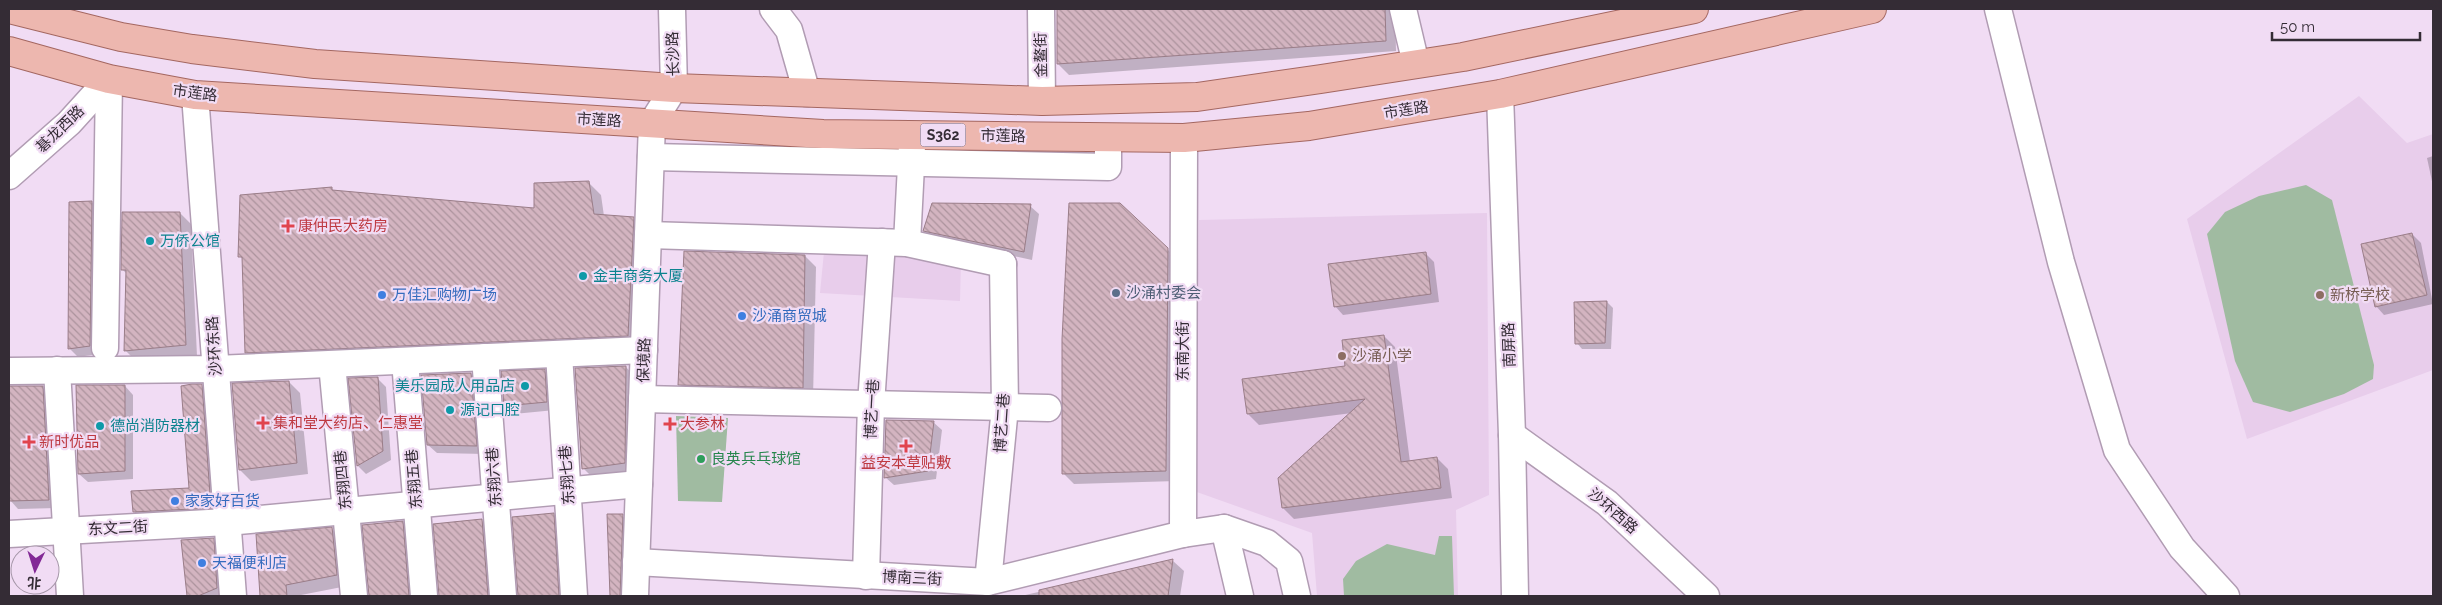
<svg xmlns="http://www.w3.org/2000/svg" width="2442" height="605" viewBox="0 0 2442 605" font-family="Raleway,'Noto Sans SC',sans-serif">
<defs>
<pattern id="building-back-hatch" width="6" height="6" patternUnits="userSpaceOnUse" patternTransform="scale(1.25)"><rect width="6" height="6" fill="#d3b4c0"/><path d="M-1 5l2 2M0 0l6 6M5-1l2 2" fill="none" stroke="#ac939d"/></pattern>
</defs>
<rect width="100%" height="100%" fill="#f1dcf4"/>
<g fill="#e8cdeb">
<polygon points="2359,96 2407,143 2433,134 2433,370 2247,439 2187,219"/>
<polygon points="1487,213 1489,495 1456,510 1458,596 1317,596 1312,533 1194,491 1199,220"/>
<polygon points="824,252 961,259 960,301 820,293"/>
</g>
<g fill="#a0bba1">
<polygon points="2306,185 2332,200 2374,365 2373,379 2344,394 2290,412 2253,402 2235,361 2207,234 2225,212 2259,196"/>
<polygon points="676,416 728,418 722,502 678,501"/>
<polygon points="1439,536 1452,536 1454,596 1344,596 1343,579 1356,561 1387,544 1435,555"/>
</g>
<g fill="#0003">
<polygon points="1058,9 1395,9 1396,51 1069,75 1058,64"/>
<polygon points="2433,156 2433,186 2427,158"/>
<polygon points="589,183 601,195 604,216 633,218 645,230 639,347 259,364 247,352 244,260 240,256 331,188 335,192 536,209"/>
<polygon points="92,202 100,211 98,354 78,357 69,348"/>
<polygon points="1030,206 1039,214 1032,260 933,239 924,231"/>
<polygon points="180,213 191,224 197,356 137,362 125,350 128,275 122,269"/>
<polygon points="2412,234 2421,243 2433,304 2384,315 2376,306"/>
<polygon points="1167,249 1178,260 1177,481 1074,484 1063,473"/>
<polygon points="1425,253 1434,262 1439,302 1343,315 1335,306"/>
<polygon points="805,256 816,267 813,398 690,395 679,384"/>
<polygon points="1607,302 1613,308 1611,349 1582,349 1577,343 1575,303"/>
<polygon points="1384,336 1395,347 1410,462 1437,458 1448,469 1452,498 1294,519 1283,508 1352,413 1259,425 1248,414 1347,367"/>
<polygon points="626,367 634,376 633,471 592,477 583,468"/>
<polygon points="544,371 553,379 555,410 514,414 505,406"/>
<polygon points="471,374 479,383 485,454 437,453 428,445"/>
<polygon points="377,378 386,387 391,460 366,474 358,466 350,379"/>
<polygon points="289,382 300,393 308,474 251,481 240,470 233,384"/>
<polygon points="201,385 210,394 219,516 143,520 134,512 190,489"/>
<polygon points="125,386 133,395 133,479 88,482 79,474"/>
<polygon points="42,387 51,396 57,508 18,509 10,500 9,388"/>
<polygon points="933,422 942,430 936,479 894,485 885,477"/>
<polygon points="553,514 564,525 569,596 519,596 513,518"/>
<polygon points="622,516 628,521 625,596 611,596"/>
<polygon points="482,521 493,532 498,596 440,596"/>
<polygon points="402,522 414,533 419,596 370,596"/>
<polygon points="332,529 343,540 347,586 296,596 261,596 258,536"/>
<polygon points="213,539 222,548 225,596 189,596 183,541"/>
<polygon points="1173,561 1184,571 1180,596 1021,596"/>
</g>
<g fill="url(#building-back-hatch)" stroke="#9a7d88">
<polygon points="1057,9 1385,9 1386,41 1057,64"/>
<polygon points="589,181 594,214 634,217 628,336 245,353 242,257 238,257 240,195 332,187 332,190 534,208 534,183"/>
<polygon points="92,201 90,346 68,349 69,202"/>
<polygon points="932,203 1031,204 1024,252 923,231"/>
<polygon points="1069,203 1120,203 1168,248 1166,471 1062,474 1062,339"/>
<polygon points="122,212 180,212 186,345 124,351 126,270 121,270"/>
<polygon points="2412,233 2427,295 2375,307 2361,244"/>
<polygon points="684,251 805,255 803,388 678,385"/>
<polygon points="1426,252 1431,294 1334,307 1328,264"/>
<polygon points="1607,301 1605,343 1575,344 1574,302"/>
<polygon points="1384,335 1401,462 1437,457 1441,488 1282,508 1278,478 1365,399 1247,414 1242,379 1345,366 1342,340"/>
<polygon points="626,366 625,463 582,469 575,368"/>
<polygon points="545,369 547,402 504,406 501,371"/>
<polygon points="471,373 477,446 427,445 421,375"/>
<polygon points="378,377 383,451 357,466 348,378"/>
<polygon points="289,381 297,463 239,470 232,383"/>
<polygon points="192,384 202,384 211,508 133,512 131,491 189,488 181,386"/>
<polygon points="76,385 125,385 125,471 78,474"/>
<polygon points="9,386 43,386 49,500 9,501"/>
<polygon points="886,420 934,421 928,471 884,478"/>
<polygon points="554,513 559,596 518,596 512,517"/>
<polygon points="607,514 623,514 620,596 610,596"/>
<polygon points="482,519 488,596 439,596 433,524"/>
<polygon points="403,521 409,596 369,596 362,525"/>
<polygon points="332,527 337,575 286,585 287,596 260,596 256,534"/>
<polygon points="214,538 217,588 198,596 187,596 181,540"/>
<polygon points="1173,559 1168,596 1039,596 1039,590"/>
</g>
<g fill="none" stroke-linecap="round" stroke-linejoin="round">
<g stroke="#b19cb3" stroke-width="29">
<g id="minor">
<polyline points="773,9 789,30 807,93"/>
<polyline points="1041,9 1042,101"/>
<polyline points="1403,9 1416,64"/>
<polyline points="1998,9 2061,262 2117,450 2182,548 2226,596"/>
<polyline points="1500,94 1512,435 1515,596"/>
<polyline points="195,95 233,596"/>
<polyline points="651,157 1108,167 1108,138"/>
<polyline points="9,176 69,123 109,79"/>
<polyline points="648,235 907,243 1003,264"/>
<polyline points="907,243 912,146"/>
<polyline points="105,348 109,79"/>
<polyline points="559,354 574,596"/>
<polyline points="485,357 503,596"/>
<polyline points="405,361 424,596"/>
<polyline points="332,364 354,596"/>
<polyline points="57,370 70,596"/>
<polyline points="9,371 216,369 644,350"/>
<polyline points="642,399 1048,408"/>
<polyline points="1512,435 1607,503 1706,596"/>
<polyline points="1224,528 1240,596"/>
<polyline points="9,534 227,522 639,484"/>
<polyline points="1183,534 1184,138"/>
<polyline points="636,562 988,582 1183,534 1224,528 1267,543 1289,561 1297,596"/>
<polyline points="866,576 871,404 882,242"/>
<polyline points="988,582 1005,407 1003,264"/>
<polyline points="635,596 652,123 674,88 672,9"/>
</g>
</g>
<g stroke="#a46761" stroke-width="30">
<g id="major">
<polyline points="9,9 121,37 192,49 315,64 674,88 1042,101 1197,97 1321,79 1463,57 1694,9"/>
<polyline points="9,51 109,79 195,95 823,134 1184,138 1309,126 1500,94 1872,9"/>
</g>
</g>
<use href="#minor" stroke="#fff" stroke-width="26"/>
<use href="#major" stroke="#edb7af" stroke-width="28"/>
</g>
<g fill="#e0444e" stroke="#f1dcf4" stroke-width="2">
<path d="M285.5 218.5h5v5h5v5h-5v5h-5v-5h-5v-5h5z"/>
<path d="M260.5 415.5h5v5h5v5h-5v5h-5v-5h-5v-5h5z"/>
<path d="M667.5 416.5h5v5h5v5h-5v5h-5v-5h-5v-5h5z"/>
<path d="M26.5 434.5h5v5h5v5h-5v5h-5v-5h-5v-5h5z"/>
<path d="M903.5 438.5h5v5h5v5h-5v5h-5v-5h-5v-5h5z"/>
</g>
<g fill="#0f9aa8" stroke="#f1dcf4" stroke-width="2">
<circle cx="150" cy="241" r="5"/>
<circle cx="583" cy="276" r="5"/>
<circle cx="525" cy="386" r="5"/>
<circle cx="450" cy="410" r="5"/>
<circle cx="100" cy="426" r="5"/>
</g>
<circle fill="#5c6f8a" stroke="#f1dcf4" stroke-width="2" cx="1116" cy="293" r="5"/>
<g fill="#3f7fe0" stroke="#f1dcf4" stroke-width="2">
<circle cx="382" cy="295" r="5"/>
<circle cx="742" cy="316" r="5"/>
<circle cx="175" cy="501" r="5"/>
<circle cx="202" cy="563" r="5"/>
</g>
<g fill="#8d6e63" stroke="#f1dcf4" stroke-width="2">
<circle cx="2320" cy="295" r="5"/>
<circle cx="1342" cy="356" r="5"/>
</g>
<circle fill="#2e9e5b" stroke="#f1dcf4" stroke-width="2" cx="701" cy="459" r="5"/>
<g text-anchor="middle" dominant-baseline="central" stroke-width="4.5" stroke-linejoin="round" paint-order="stroke">
<rect fill="#f1dcf4" stroke="#6d616e" stroke-width="1" x="920.5" y="123.5" width="45" height="23" rx="4"/>
<g font-size="14" font-weight="bold" fill="#342c35">
<text x="943" y="135">S362</text>
</g>
<g font-size="15" fill="#342c35" stroke="#f1dcf4">
<text transform="translate(673 54) rotate(-92)">长沙路</text>
<text transform="translate(1041 55) rotate(-91)">金鳌街</text>
<text transform="translate(195 93) rotate(7)">市莲路</text>
<text transform="translate(1406 110) rotate(-9)">市莲路</text>
<text transform="translate(599 120) rotate(3)">市莲路</text>
<text transform="translate(60 129) rotate(-44)">碁龙西路</text>
<text transform="translate(1003 136) rotate(1)">市莲路</text>
<text transform="translate(1509 345) rotate(-92)">南屏路</text>
<text transform="translate(214 346) rotate(-94)">沙环东路</text>
<text transform="translate(1183 351) rotate(-90)">东南大街</text>
<text transform="translate(644 360) rotate(-88)">保境路</text>
<text transform="translate(872 409) rotate(-87)">博艺一巷</text>
<text transform="translate(1002 423) rotate(-86)">博艺二巷</text>
<text transform="translate(567 475) rotate(-94)">东翔七巷</text>
<text transform="translate(494 477) rotate(-94)">东翔六巷</text>
<text transform="translate(414 479) rotate(-95)">东翔五巷</text>
<text transform="translate(343 480) rotate(-96)">东翔四巷</text>
<text transform="translate(1613 511) rotate(41)">沙环西路</text>
<text transform="translate(118 528) rotate(-3)">东文二街</text>
<text transform="translate(912 578) rotate(3)">博南三街</text>
</g>
<g font-size="15" fill="#be3a42" stroke="#f1dcf4" text-anchor="start">
<text x="298" y="226">康仲民大药房</text>
<text x="273" y="423">集和堂大药店、仁惠堂</text>
<text x="680" y="424">大参林</text>
<text x="39" y="442">新时优品</text>
<text x="906" y="463" text-anchor="middle">益安本草贴敷</text>
</g>
<g font-size="15" fill="#0d838f" stroke="#f1dcf4" text-anchor="start">
<text x="160" y="241">万侨公馆</text>
<text x="593" y="276">金丰商务大厦</text>
<text x="515" y="386" text-anchor="end">美乐园成人用品店</text>
<text x="460" y="410">源记口腔</text>
<text x="110" y="426">德尚消防器材</text>
</g>
<g font-size="15" fill="#4e5e75" stroke="#f1dcf4" text-anchor="start">
<text x="1126" y="293">沙涌村委会</text>
</g>
<g font-size="15" fill="#366cbe" stroke="#f1dcf4" text-anchor="start">
<text x="392" y="295">万佳汇购物广场</text>
<text x="752" y="316">沙涌商贸城</text>
<text x="185" y="501">家家好百货</text>
<text x="212" y="563">天福便利店</text>
</g>
<g font-size="15" fill="#785e54" stroke="#f1dcf4" text-anchor="start">
<text x="2330" y="295">新桥学校</text>
<text x="1352" y="356">沙涌小学</text>
</g>
<g font-size="15" fill="#27864d" stroke="#f1dcf4" text-anchor="start">
<text x="711" y="459">良英兵乓球馆</text>
</g>
</g>
<rect width="2442" height="605" fill="none" stroke="#342c35" stroke-width="20"/>
<g transform="translate(35 570) rotate(184)"><circle r="24" fill="#f1dcf4" stroke="#a596a8"/>
<path d="M0-4L9 19L0 12L-9 19Z" fill="#832996"/>
<text y="-8" font-size="14" font-weight="bold" text-anchor="middle" fill="#342c35">北</text>
</g>
<path d="M2272 32v8h148v-8" fill="none" stroke="#342c35" stroke-width="2.5"/>
<text x="2280" y="32" font-size="15" fill="#342c35" stroke="#f1dcf4" stroke-width="4" paint-order="stroke">50 m</text>
</svg>
